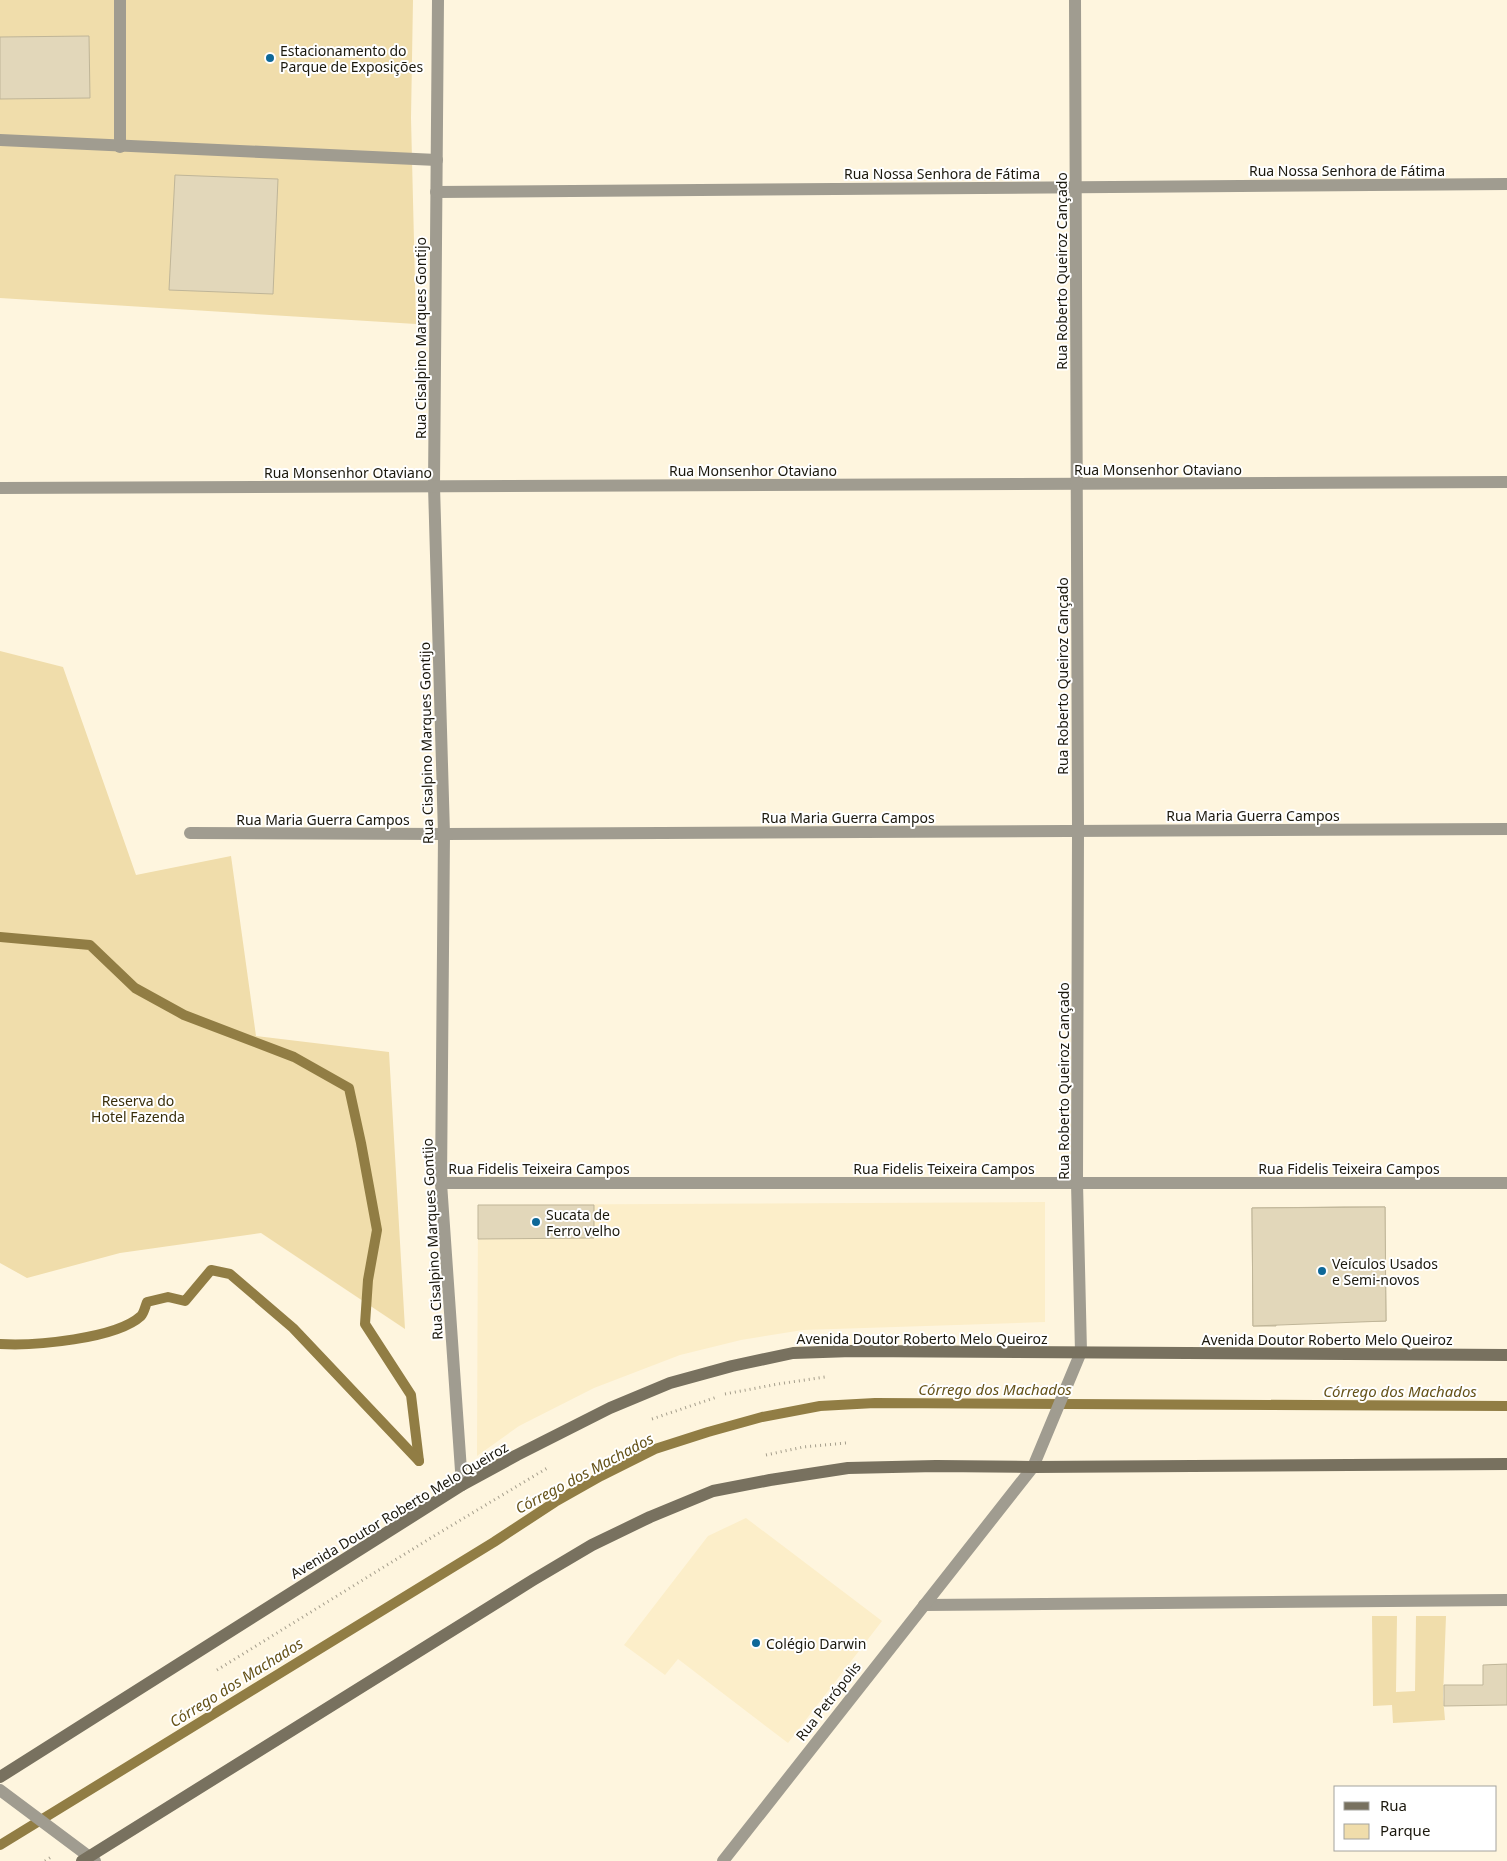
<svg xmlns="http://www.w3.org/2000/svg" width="1507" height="1861" viewBox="0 0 1507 1861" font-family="'Noto Sans',sans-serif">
<rect width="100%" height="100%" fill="#fef5de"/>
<g fill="#fceec9">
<polygon points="1045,1202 1045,1322 803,1330 741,1340 680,1355 594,1388 519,1426 477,1456 478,1205"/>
<polygon points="746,1518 882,1621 788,1743 678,1659 665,1675 624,1645 708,1536"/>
</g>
<g fill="#f0ddab">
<polygon points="0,0 413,0 411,118 416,324 0,298"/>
<polygon points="0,651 63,667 136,875 231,856 256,1036 389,1052 405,1329 261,1233 120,1253 27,1278 0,1263"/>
<polygon points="1372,1616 1397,1616 1396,1692 1415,1691 1416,1616 1446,1616 1443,1697 1445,1720 1393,1723 1392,1705 1373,1706"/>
</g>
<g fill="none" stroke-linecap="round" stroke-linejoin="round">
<g stroke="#917d44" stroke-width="10">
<polyline points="0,937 90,945 135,988 184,1015 294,1057 349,1088 361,1143 377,1230 368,1280 365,1324 411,1395 419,1461"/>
<path d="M0 1344C34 1346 116 1339 141 1316 144 1313 145 1307 147 1302L168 1297 185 1301 211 1270 230 1274 293 1328 419 1461"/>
<polyline points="0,1845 494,1542 555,1502 601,1476 655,1449 708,1432 762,1417 820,1406 875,1403 1507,1406"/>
</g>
</g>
<g fill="#e2d7ba" stroke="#bfb598">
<polygon points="89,36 90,98 0,99 0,37"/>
<polygon points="175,175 278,179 273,294 169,290"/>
<polygon points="478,1205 594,1205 594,1238 478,1239"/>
<polygon points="1344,1207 1345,1307 1361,1307 1361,1235 1385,1234 1386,1321 1299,1322 1298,1227 1276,1227 1276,1326 1253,1326 1252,1208"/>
<polygon points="1344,1207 1385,1207 1385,1234 1349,1234 1349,1228 1344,1227"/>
<polygon points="1385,1207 1386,1321 1253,1326 1252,1208"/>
<polygon points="1507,1664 1507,1705 1444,1706 1444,1685 1483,1685 1483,1665"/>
</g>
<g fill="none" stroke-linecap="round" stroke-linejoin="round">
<g stroke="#a59e8c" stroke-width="3" stroke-dasharray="1 4" stroke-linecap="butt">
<polyline points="725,1394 778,1384 825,1377"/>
<polyline points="652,1419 717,1397"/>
<polyline points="766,1455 803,1447 846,1443"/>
<polyline points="217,1670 434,1536 549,1467"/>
<polyline points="45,1861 51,1857"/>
</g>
<g stroke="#a09c90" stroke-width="12">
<polyline points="120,0 120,147"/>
<polyline points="0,140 437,160"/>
</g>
<g stroke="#a09c90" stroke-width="12">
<polyline points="438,0 434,486 444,834 441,1183 462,1485"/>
<polyline points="436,192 1507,184"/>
<polyline points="0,488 1507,482"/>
<polyline points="190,833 444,834 1507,829"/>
<polyline points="441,1183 1507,1183"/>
<polyline points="924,1605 1507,1600"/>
<polyline points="0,1790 95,1861"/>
<polyline points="723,1861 1033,1467 1081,1352 1077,1183 1078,831 1075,0"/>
</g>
<g stroke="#78715f" stroke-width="12">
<polyline points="0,1777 462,1485 517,1455 610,1408 670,1383 732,1366 793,1353 852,1351 1507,1355"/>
<polyline points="82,1861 533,1580 592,1545 650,1517 713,1491 770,1480 848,1468 936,1466 1033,1467 1507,1464"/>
</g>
</g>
<g fill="#0e6898" stroke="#fff" stroke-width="2">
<circle cx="270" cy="58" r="5"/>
<circle cx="536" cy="1222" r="5"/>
<circle cx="1322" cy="1271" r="5"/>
<circle cx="756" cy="1643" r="5"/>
</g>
<g text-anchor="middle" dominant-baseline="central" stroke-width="4" stroke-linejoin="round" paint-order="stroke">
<g font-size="14" fill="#1b180d" stroke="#fff" text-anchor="start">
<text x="280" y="50">Estacionamento do<tspan x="280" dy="16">Parque de Exposições</tspan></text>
<text x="546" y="1214">Sucata de<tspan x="546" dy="16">Ferro velho</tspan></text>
<text x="1332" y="1263">Veículos Usados<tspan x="1332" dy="16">e Semi-novos</tspan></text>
<text x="766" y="1643">Colégio Darwin</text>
</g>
<g font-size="14" fill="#1b180d" stroke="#fff">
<text x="1347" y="170">Rua Nossa Senhora de Fátima</text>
<text x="942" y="173">Rua Nossa Senhora de Fátima</text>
<text transform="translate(1061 271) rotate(-90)">Rua Roberto Queiroz Cançado</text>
<text transform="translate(420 338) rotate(-90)">Rua Cisalpino Marques Gontijo</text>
<text x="1158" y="469">Rua Monsenhor Otaviano</text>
<text x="753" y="470">Rua Monsenhor Otaviano</text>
<text x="348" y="472">Rua Monsenhor Otaviano</text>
<text transform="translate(1062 676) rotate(-90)">Rua Roberto Queiroz Cançado</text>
<text transform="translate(426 743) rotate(-91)">Rua Cisalpino Marques Gontijo</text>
<text x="1253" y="815">Rua Maria Guerra Campos</text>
<text x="848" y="817">Rua Maria Guerra Campos</text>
<text x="323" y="819">Rua Maria Guerra Campos</text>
<text transform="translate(1063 1081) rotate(-90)">Rua Roberto Queiroz Cançado</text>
<text x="539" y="1168">Rua Fidelis Teixeira Campos</text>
<text x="944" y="1168">Rua Fidelis Teixeira Campos</text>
<text x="1349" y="1168">Rua Fidelis Teixeira Campos</text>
<text transform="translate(432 1239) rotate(-93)">Rua Cisalpino Marques Gontijo</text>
<text x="922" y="1338">Avenida Doutor Roberto Melo Queiroz</text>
<text x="1327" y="1339">Avenida Doutor Roberto Melo Queiroz</text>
<text transform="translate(399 1510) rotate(-31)">Avenida Doutor Roberto Melo Queiroz</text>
<text transform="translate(828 1701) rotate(-52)">Rua Petrópolis</text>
</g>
<g font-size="14" fill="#392e0b" stroke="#fff">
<text x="138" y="1100">Reserva do<tspan x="138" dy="16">Hotel Fazenda</tspan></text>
</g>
<g font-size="15" font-style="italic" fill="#655218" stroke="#fff">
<text x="995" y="1389">Córrego dos Machados</text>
<text x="1400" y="1391">Córrego dos Machados</text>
<text transform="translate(584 1473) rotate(-28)">Córrego dos Machados</text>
<text transform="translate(236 1682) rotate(-32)">Córrego dos Machados</text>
</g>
</g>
<rect x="1334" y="1786" width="162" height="65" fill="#ffffff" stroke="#a4a39e"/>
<rect x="1344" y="1802" width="25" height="8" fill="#78715f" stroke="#a4a39e"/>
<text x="1380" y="1811" font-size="15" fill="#1b180d">Rua</text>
<rect x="1344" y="1824" width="25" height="15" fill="#f0ddab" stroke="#a4a39e"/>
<text x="1380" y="1836" font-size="15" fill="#1b180d">Parque</text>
</svg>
